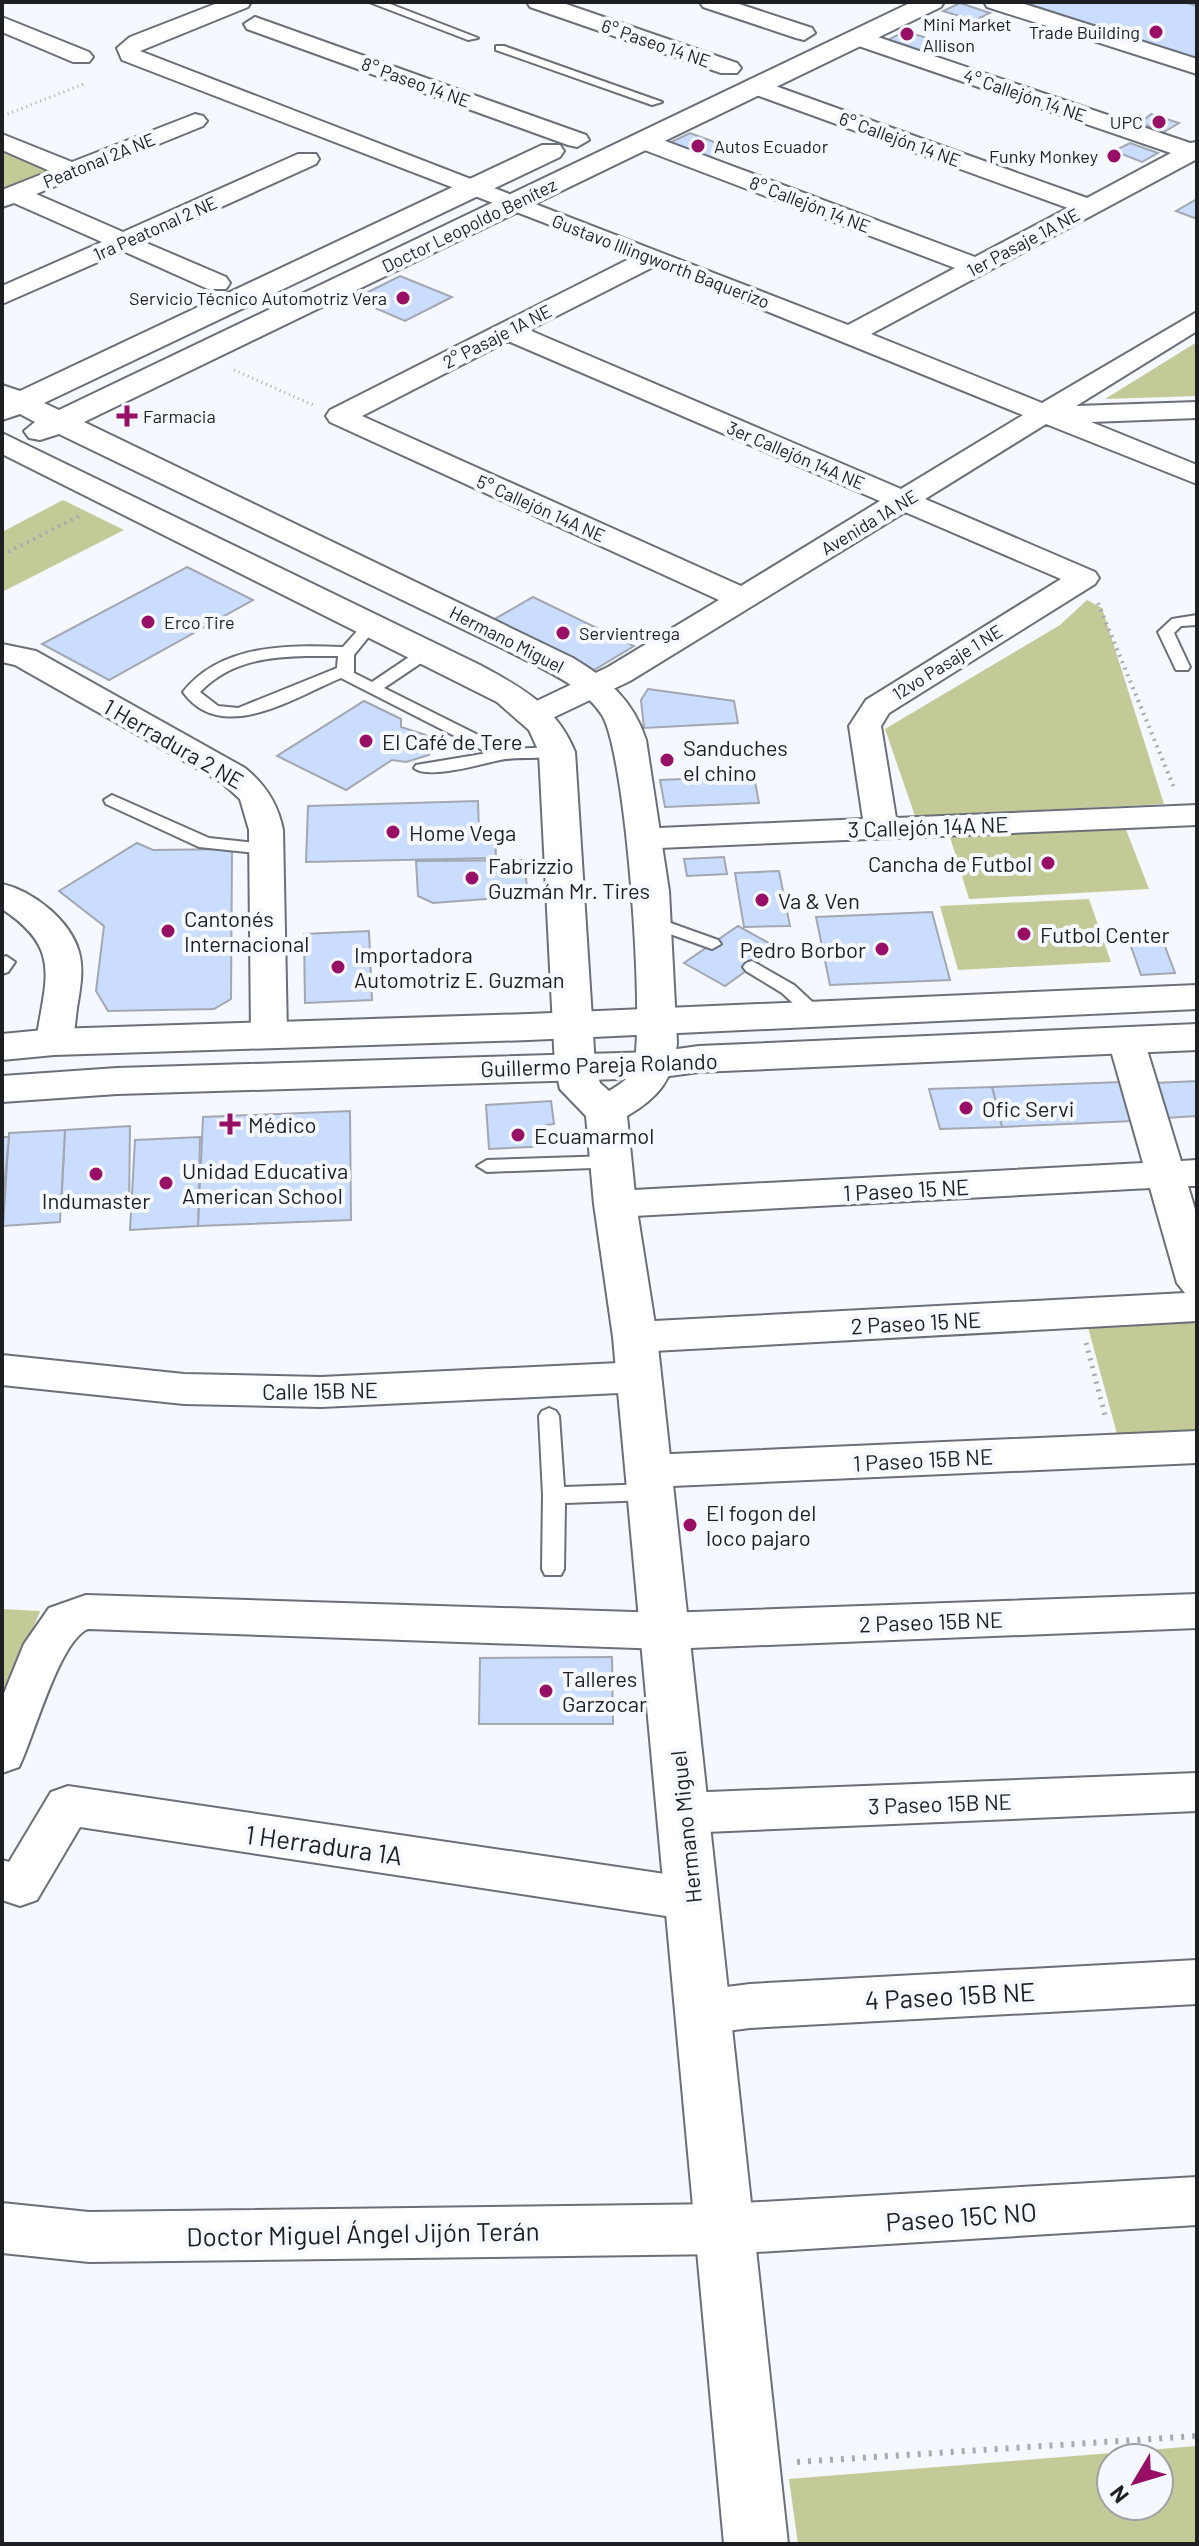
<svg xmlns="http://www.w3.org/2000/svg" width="1199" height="2546" viewBox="0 0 1199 2546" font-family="Barlow,sans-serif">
<rect width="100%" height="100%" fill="#f5f8fe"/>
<g fill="#c4c998" fill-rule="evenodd">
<polygon points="2,148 57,171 2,197"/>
<polygon points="1197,342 1197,396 1105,399"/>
<polygon points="63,500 124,530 2,592 2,532"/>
<polygon points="1087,600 1102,608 1164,804 915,816 885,729 1060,625"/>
<polygon points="1125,827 1149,889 969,899 950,837"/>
<polygon points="1089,899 1111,962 958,970 940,906"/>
<polygon points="1197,1311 1197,1442 1120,1445 1085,1316"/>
<polygon points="2,1609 40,1611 2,1709"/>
<path d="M1197 2446V2544H798L789 2479ZM1111 2458H1159V2506H1111Z"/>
</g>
<g fill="#caddff" stroke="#a2a7b1" stroke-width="2">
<polygon points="1022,2 1183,2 1197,6 1197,59"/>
<polygon points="960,3 990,13 974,21 943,11"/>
<polygon points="905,31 954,47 936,56 888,40"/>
<polygon points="1151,114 1179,123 1164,132 1140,123"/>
<polygon points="690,133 730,148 708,159 667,144"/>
<polygon points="1130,143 1158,153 1142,162 1114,151"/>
<polygon points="1197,199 1197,219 1176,211"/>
<polygon points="400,276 452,297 405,321 354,299"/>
<polygon points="187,567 253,600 109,680 42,644"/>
<polygon points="533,597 634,646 594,670 493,620"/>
<polygon points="648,689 734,701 738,723 644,728 641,700"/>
<polygon points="364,701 401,719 401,727 426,735 433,746 429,755 406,762 392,760 346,790 277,756"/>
<polygon points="754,776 759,803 665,807 660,780"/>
<polygon points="478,801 479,832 495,831 496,858 306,862 308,806"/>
<polygon points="137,843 153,850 232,849 231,999 214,1009 108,1011 96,991 104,926 59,891"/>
<polygon points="724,857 727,874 687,876 684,859"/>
<polygon points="524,860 528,896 433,903 418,896 416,861"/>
<polygon points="779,871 790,926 744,927 735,873"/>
<polygon points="932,912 950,980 830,985 816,917"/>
<polygon points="738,926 778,948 725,986 684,963"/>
<polygon points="369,931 372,1000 305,1003 304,934"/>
<polygon points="1160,933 1175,973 1141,975 1127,935"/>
<polygon points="1197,1081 1197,1116 1165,1118 1154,1083"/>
<polygon points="1121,1082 1133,1121 1002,1127 992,1087"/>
<polygon points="992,1087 1002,1127 940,1129 929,1089"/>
<polygon points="551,1101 554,1124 546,1125 548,1146 489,1149 486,1105"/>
<polygon points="350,1111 351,1220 198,1226 203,1117"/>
<polygon points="130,1126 129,1207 61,1211 65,1130"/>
<polygon points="65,1130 60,1222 3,1226 9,1133"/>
<polygon points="2,1137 9,1137 2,1208"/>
<polygon points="200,1137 198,1226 130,1230 135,1140"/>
<polygon points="612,1657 613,1724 479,1724 480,1658"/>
</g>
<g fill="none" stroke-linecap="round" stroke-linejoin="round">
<g stroke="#6a6f78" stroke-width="4">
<g id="lane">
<polygon points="369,2 385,2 478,38 468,40"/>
<polygon points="496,46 504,46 662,102 652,105 496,50"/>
<polygon points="1197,615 1197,625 1181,626 1174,633 1190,667 1188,670 1176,670 1158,632 1172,619"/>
<path d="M371 619 379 624 354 655V673L372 682 421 649H433V655L384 688 506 749 557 747 563 749V755C542 760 520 756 500 760 481 764 428 780 414 768L416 765 488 753 341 678C295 697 222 746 183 692 221 644 287 645 343 647L366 621ZM306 656H338L337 668 238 708 218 706 200 692C229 662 265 657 306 656Z"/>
<polygon points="112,795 209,838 266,844 275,849 266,854 199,847 106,804 104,800"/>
<polygon points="651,916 718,940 721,944 712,949 645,925 642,921 645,917"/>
<polygon points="6,956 15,962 8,972 2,974 2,958"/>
<polygon points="752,961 794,985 820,1009 823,1013 820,1017 808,1017 782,993 746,971 743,967 746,963"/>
<polygon points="611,1156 621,1162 618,1167 487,1172 477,1166 487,1160"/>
<polygon points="549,1408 556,1411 559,1416 564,1487 651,1484 659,1486 662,1492 659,1498 651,1500 565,1503 564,1569 561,1575 545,1575 542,1569 543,1495 539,1416 542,1411"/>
</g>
</g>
<g stroke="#6a6f78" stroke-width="4">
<g id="street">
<path d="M220 2H251L248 7 140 51 848 325 955 268 634 146 631 141 634 136H652L975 257 1068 208 748 92 744 87 748 82H764L1087 198 1171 153 850 43 847 38 858 31 866 33 1190 143 1197 142V159L871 334 1042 403 1197 312V331L1076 406 1197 402V418L1091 422 1197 465V484L1046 424 925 499 1095 572 1099 578 1095 584 889 713 881 726 896 818 1197 805V825L659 848 647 845 642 838 647 831 659 828 863 819 849 726 866 700 1061 579 905 512 630 681 546 721 535 724 524 721 519 714 524 707 608 667 719 600 330 422 326 416 330 410 633 257 122 60 117 48 130 37ZM655 266 1023 415 901 489 529 330ZM508 341 880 501 741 586 362 416Z"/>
<polygon points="527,2 560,2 737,63 741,68 737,73 721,73 530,7"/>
<polygon points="700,2 733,2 812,28 815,33 804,40 796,38 703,7"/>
<polygon points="984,2 1018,2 1197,59 1197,74 987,7"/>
<polygon points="2,17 89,52 93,57 89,62 73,62 2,32"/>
<polygon points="255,17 586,135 589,140 577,147 568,145 247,29 244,24"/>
<polygon points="195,114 203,116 207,121 203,126 36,194 123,232 298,154 316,154 319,159 316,164 144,242 226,277 230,283 226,289 208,289 123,251 2,304 2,286 102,242 14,203 2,207 2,190 50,171 2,150 2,134 72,162"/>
<path d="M2 644 36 651 245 768C266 785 278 804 283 830L287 1035 282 1043 269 1047 256 1043 251 1035 249 830 240 799 221 782 15 665 2 662Z"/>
<path d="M2 884C33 891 70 920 79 952 84 970 80 990 77 1008 75 1023 75 1038 67 1050L54 1054 41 1050 36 1042C45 979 63 949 2 909Z"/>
<polygon points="1126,1028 1139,1032 1144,1040 1181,1161 1197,1160 1197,1186 1188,1186 1197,1216 1197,1321 635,1352 621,1347 615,1337 621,1327 635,1322 1185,1293 1177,1283 1150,1188 615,1217 601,1213 595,1204 601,1195 615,1191 1143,1163 1108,1040 1113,1032"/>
<polygon points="2,1355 184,1374 321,1377 640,1362 655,1366 661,1377 655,1388 640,1392 321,1407 184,1404 2,1385"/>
<polygon points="1197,1431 1197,1463 649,1487 634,1482 628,1471 634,1460 649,1455"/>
<path d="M1197 1594V1628L665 1649 88 1629C59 1641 34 1737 19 1767L2 1773V1698L24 1644 49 1608 86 1595 665 1613Z"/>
<polygon points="1197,1773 1197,1811 683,1833 666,1827 659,1813 666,1799 683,1793"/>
<polygon points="68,1786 692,1878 709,1884 716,1899 709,1914 692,1920 80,1827 37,1900 20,1906 2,1900 2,1860 9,1862 51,1792"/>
<polygon points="1197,1960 1197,2004 750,2028 703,2034 685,2028 678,2012 685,1996 703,1990 750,1984"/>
<polygon points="1197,2177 1197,2225 725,2254 89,2262 2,2253 2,2203 89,2212 725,2204"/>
</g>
</g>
<g stroke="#6a6f78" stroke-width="4">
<path id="secondary" d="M912 2H944L941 7 84 422 573 658C608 679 633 700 646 740L669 891 677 1043C673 1080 659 1097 627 1116L636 1204 657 1337 788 2544H724L613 1337 594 1204 586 1116 560 1089 555 1066 539 752 529 730 497 702 2 454V433L480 665C521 687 557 707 575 752L595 1066 600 1083 609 1091C619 1085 631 1078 634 1066 645 1017 626 753 602 715 581 683 537 667 506 650L59 434 40 440 29 438 24 431 35 422 20 414 2 420V385L20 391 542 145H560L564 151 560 157 44 403 59 410Z"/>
</g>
<g stroke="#6a6f78" stroke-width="4">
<g id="primary">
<polygon points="1197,985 1197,1009 529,1040 54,1055 2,1060 2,1034 54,1029 529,1014"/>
<polygon points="1197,1024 1197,1050 699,1072 655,1078 117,1094 2,1102 2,1076 117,1068 655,1052 699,1046"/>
</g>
</g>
<g stroke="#a7aaaf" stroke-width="3" stroke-dasharray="1 4" stroke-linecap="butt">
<polyline points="3,116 86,83"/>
<polyline points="234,370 313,405"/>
</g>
<g stroke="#a7aaaf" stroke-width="4" stroke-dasharray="2 5" stroke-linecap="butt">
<polyline points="2,555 83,514"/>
<polyline points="1098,603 1175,790"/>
</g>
<polyline stroke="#a7aaaf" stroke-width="5" stroke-dasharray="2 6" stroke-linecap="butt" points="1086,1343 1106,1419"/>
<polyline stroke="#a7aaaf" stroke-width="6" stroke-dasharray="3 8" stroke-linecap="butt" points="797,2462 1197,2436"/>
<use href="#lane" fill="#fff" fill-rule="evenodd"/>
<use href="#street" fill="#fff" fill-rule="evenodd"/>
<use href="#secondary" fill="#fff" fill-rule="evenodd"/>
<use href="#primary" fill="#fff" fill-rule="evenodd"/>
</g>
<g fill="#971066" stroke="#f5f8fe" stroke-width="3">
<circle cx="1156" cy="32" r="8"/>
<circle cx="907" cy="34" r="8"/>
<circle cx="1159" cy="122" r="8"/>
<circle cx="698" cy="146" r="8"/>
<circle cx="1114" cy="156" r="8"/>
<circle cx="403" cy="298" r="8"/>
<path d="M123 404h8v8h8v8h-8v8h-8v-8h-8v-8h8z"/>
<circle cx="148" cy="622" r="8"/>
<circle cx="563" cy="633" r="8"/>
<circle cx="366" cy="741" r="8"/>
<circle cx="667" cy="760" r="8"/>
<circle cx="393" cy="832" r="8"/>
<circle cx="1048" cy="863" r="8"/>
<circle cx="472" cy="878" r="8"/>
<circle cx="762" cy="900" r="8"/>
<circle cx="168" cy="931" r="8"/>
<circle cx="1024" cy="934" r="8"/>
<circle cx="882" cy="949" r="8"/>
<circle cx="338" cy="967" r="8"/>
<circle cx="966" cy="1108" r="8"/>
<path d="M226 1112h8v8h8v8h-8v8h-8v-8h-8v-8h8z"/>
<circle cx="518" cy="1135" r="8"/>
<circle cx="96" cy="1174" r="8"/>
<circle cx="166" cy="1183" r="8"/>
<circle cx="690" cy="1525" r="8"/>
<circle cx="546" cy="1691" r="8"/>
</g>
<g text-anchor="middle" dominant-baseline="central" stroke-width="8" stroke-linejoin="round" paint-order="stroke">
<g font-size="18" fill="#1d1f22" stroke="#f5f8fe" text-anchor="start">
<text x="923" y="24">Mini Market<tspan x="923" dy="21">Allison</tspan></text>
<text x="1140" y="32" text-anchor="end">Trade Building</text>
<text x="1143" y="122" text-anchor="end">UPC</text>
<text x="714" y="146">Autos Ecuador</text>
<text x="1098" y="156" text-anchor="end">Funky Monkey</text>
<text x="387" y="298" text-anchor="end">Servicio Técnico Automotriz Vera</text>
<text x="143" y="416">Farmacia</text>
<text x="164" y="622">Erco Tire</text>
<text x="579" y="633">Servientrega</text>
</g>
<g font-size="18" fill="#1d1f22" stroke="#f5f8fe">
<text transform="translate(656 43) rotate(19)">6° Paseo 14 NE</text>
<text transform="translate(416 82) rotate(20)">8° Paseo 14 NE</text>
<text transform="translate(1025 95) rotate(19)">4° Callejón 14 NE</text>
<text transform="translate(900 139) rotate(20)">6° Callejón 14 NE</text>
<text transform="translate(99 160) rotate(-22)">Peatonal 2A NE</text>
<text transform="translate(810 204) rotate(21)">8° Callejón 14 NE</text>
<text transform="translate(469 225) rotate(-26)">Doctor Leopoldo Benítez</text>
<text transform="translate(155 228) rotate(-24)">1ra Peatonal 2 NE</text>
<text transform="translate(1023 242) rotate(-28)">1er Pasaje 1A NE</text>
<text transform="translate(661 261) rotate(21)">Gustavo Illingworth Baquerizo</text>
<text transform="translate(497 336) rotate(-27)">2° Pasaje 1A NE</text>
<text transform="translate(796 455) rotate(23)">3er Callejón 14A NE</text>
<text transform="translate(541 508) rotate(24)">5° Callejón 14A NE</text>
<text transform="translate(869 522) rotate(-31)">Avenida 1A NE</text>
<text transform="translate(507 639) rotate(27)">Hermano Miguel</text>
<text transform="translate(947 662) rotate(-32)">12vo Pasaje 1 NE</text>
</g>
<g font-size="22" fill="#1d1f22" stroke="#f5f8fe" text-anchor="start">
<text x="382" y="741">El Café de Tere</text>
<text x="683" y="747">Sanduches<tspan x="683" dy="25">el chino</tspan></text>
<text x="409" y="832">Home Vega</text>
<text x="1032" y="863" text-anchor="end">Cancha de Futbol</text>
<text x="488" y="865">Fabrizzio<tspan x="488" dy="25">Guzmán Mr. Tires</tspan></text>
<text x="778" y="900">Va &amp; Ven</text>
<text x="184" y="918">Cantonés<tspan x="184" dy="25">Internacional</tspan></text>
<text x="1040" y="934">Futbol Center</text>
<text x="866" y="949" text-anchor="end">Pedro Borbor</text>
<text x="354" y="954">Importadora<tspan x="354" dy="25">Automotriz E. Guzman</tspan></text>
<text x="982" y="1108">Ofic Servi</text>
<text x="248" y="1124">Médico</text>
<text x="534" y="1135">Ecuamarmol</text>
<text x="182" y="1170">Unidad Educativa<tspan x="182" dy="25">American School</tspan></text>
<text x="96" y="1200" text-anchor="middle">Indumaster</text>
<text x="706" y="1512">El fogon del<tspan x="706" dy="25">loco pajaro</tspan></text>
<text x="562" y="1678">Talleres<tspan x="562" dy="25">Garzocar</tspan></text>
</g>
<g font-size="22" fill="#1d1f22" stroke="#f5f8fe">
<text transform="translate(174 743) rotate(30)">1 Herradura 2 NE</text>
<text transform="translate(928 826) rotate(-2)">3 Callejón 14A NE</text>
<text transform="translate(599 1064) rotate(-2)">Guillermo Pareja Rolando</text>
<text transform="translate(906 1189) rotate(-3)">1 Paseo 15 NE</text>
<text transform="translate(916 1322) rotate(-3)">2 Paseo 15 NE</text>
<text transform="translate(320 1390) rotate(-1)">Calle 15B NE</text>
<text transform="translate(923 1459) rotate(-3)">1 Paseo 15B NE</text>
<text transform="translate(931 1621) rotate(-2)">2 Paseo 15B NE</text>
<text transform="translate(940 1803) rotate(-2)">3 Paseo 15B NE</text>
<text transform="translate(685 1827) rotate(-96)">Hermano Miguel</text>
</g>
<g font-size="26" fill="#1d1f22" stroke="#f5f8fe">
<text transform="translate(324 1844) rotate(8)">1 Herradura 1A</text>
<text transform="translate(950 1995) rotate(-3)">4 Paseo 15B NE</text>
<text transform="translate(961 2216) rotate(-4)">Paseo 15C NO</text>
<text transform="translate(363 2233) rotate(-1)">Doctor Miguel Ángel Jijón Terán</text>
</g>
</g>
<rect width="1199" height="2546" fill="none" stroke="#1d1f22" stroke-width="8"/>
<g transform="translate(1135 2482) rotate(232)"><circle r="38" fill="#f5f8fe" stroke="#9fa1a6" stroke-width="2"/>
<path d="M0-6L14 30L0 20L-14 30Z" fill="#971066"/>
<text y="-12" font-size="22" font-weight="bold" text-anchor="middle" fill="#1d1f22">N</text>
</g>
</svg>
